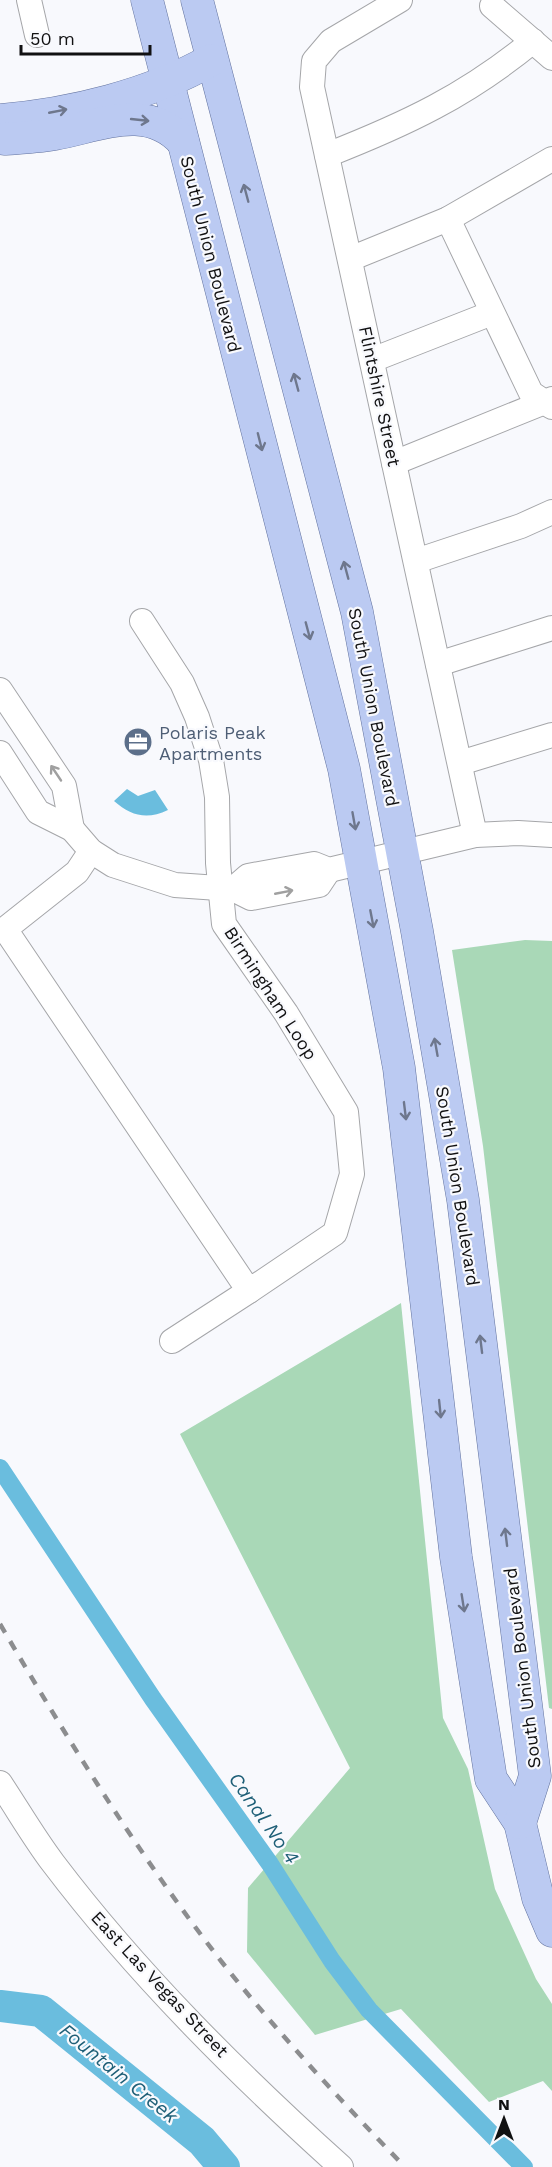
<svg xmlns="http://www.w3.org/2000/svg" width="552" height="2167" viewBox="0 0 552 2167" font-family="'Work Sans',sans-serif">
<rect width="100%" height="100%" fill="#f8f9fd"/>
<g fill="#a9d8b7">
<polygon points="525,940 552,941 552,1709 549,1708 483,1146 452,950"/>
<polygon points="401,1303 443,1718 468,1769 495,1889 536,1979 552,2004 552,2091 543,2081 489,2102 401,2009 315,2035 247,1952 248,1888 350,1768 180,1434"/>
</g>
<path fill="#6abdde" d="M127 789 138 796 155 790 168 810C147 820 131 816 114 801Z"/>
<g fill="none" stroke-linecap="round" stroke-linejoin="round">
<polyline stroke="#6abdde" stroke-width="18" points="0,1468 153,1699 270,1864 332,1961 369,2010 524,2167"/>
<polyline stroke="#6abdde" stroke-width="32" points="0,2006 41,2011 202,2141 224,2167"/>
<g stroke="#a5a6a9" stroke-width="26">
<g id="minor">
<polyline points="29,0 37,35"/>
<polyline points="400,0 331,41 314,61 312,87 475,835"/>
<polyline points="492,6 552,58"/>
<path d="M327 155C406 124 466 96 533 41"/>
<polyline points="448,219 531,393 552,407"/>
<polyline points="350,259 448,219 552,159"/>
<polyline points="372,360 492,313"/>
<polyline points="394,463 552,399"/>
<polyline points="416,561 521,526 552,512"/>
<polyline points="438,664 552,628"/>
<polyline points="0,690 64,786 72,829"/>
<polyline points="0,753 38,812 72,829 91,851 113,865 175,885 233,889 251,898 319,885 329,870"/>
<polyline points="460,763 552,735"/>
<polyline points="91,851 77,872 5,929 249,1291 335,1233 352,1174 346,1112 286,1013 224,924 218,863 217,797 211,760 197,717 182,683 142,621"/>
<polyline points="233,889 248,876 314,864 329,870 475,835 518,833 552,835"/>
<polyline points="172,1341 249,1291"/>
<path d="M0 1783C18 1810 34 1838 53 1863 137 1974 238 2074 341 2167"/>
</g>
</g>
<g stroke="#62729e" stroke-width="33">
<g id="major">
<polyline points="147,0 344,769 399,1068 456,1557 491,1779 520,1823 538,1898 552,1931"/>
<polyline points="197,0 357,612 417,931 463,1200 535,1776 520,1823"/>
<path d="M0 120C71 114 150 95 211 60"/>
<path d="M4 139C21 138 39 137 55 134 100 126 147 102 183 142"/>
</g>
</g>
<use href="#minor" stroke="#fff" stroke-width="24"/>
<use href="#major" stroke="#bbcaf2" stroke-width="32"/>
<path stroke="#8c8d8f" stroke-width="4.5" stroke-dasharray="10 10" stroke-linecap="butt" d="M0 1624C68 1740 138 1854 221 1961 278 2033 341 2101 405 2167"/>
</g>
<defs><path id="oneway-shaft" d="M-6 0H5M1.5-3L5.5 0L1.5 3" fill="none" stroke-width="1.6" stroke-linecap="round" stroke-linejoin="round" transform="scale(1.5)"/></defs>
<g stroke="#6e778d">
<use href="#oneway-shaft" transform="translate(58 111) rotate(-11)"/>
<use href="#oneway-shaft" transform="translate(140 120) rotate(6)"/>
<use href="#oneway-shaft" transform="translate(246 193) rotate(-105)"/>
<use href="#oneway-shaft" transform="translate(296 382) rotate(-105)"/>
<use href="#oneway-shaft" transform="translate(260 442) rotate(76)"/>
<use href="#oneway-shaft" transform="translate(346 570) rotate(-105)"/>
<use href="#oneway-shaft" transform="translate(308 631) rotate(75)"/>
<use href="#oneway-shaft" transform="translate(354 821) rotate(80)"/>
<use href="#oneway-shaft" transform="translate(372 919) rotate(79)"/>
<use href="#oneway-shaft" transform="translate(436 1047) rotate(-100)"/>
<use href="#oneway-shaft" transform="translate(405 1111) rotate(83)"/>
<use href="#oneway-shaft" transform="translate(481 1344) rotate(-97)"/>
<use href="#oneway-shaft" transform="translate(440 1409) rotate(84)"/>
<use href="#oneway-shaft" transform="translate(506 1537) rotate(-97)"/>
<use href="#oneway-shaft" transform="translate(463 1603) rotate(81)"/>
</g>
<g stroke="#a0a0a0">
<use href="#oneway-shaft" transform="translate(56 773) rotate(-124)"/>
<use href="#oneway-shaft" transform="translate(284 892) rotate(-11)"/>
</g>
<defs>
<g id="office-disc" transform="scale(1.5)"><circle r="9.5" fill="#5c6f8a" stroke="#f8f9fd"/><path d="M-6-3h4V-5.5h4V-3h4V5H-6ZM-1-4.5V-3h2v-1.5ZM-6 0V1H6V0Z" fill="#fff"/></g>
</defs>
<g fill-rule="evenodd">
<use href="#office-disc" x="138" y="742"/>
</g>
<g text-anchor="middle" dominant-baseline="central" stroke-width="4.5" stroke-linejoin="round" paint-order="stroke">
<g font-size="18" fill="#111112" stroke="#f8f9fd">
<text transform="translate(211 254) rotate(76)">South Union Boulevard</text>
<text transform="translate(380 396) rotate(78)">Flintshire Street</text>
<text transform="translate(374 707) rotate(79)">South Union Boulevard</text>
<text transform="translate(271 993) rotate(57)">Birmingham Loop</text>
<text transform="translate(458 1186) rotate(81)">South Union Boulevard</text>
<text transform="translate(522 1668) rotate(-97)">South Union Boulevard</text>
<text transform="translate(160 1984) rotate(47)">East Las Vegas Street</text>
</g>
<g font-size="18" fill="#4e5e75" stroke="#f8f9fd" text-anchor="start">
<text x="159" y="732">Polaris Peak<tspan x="159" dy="21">Apartments</tspan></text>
</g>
<g font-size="20" font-style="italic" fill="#1e5f77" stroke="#f8f9fd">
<text transform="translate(264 1818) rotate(55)">Canal No 4</text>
<text transform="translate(119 2073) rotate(39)">Fountain Creek</text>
</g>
</g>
<g transform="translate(504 2119)" stroke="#f8f9fd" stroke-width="4.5" paint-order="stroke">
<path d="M0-4.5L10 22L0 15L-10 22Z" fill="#111112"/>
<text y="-9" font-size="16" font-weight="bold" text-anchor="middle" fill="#111112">N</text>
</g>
<path d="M21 45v9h129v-9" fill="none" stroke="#111112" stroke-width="3"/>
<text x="30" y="45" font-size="18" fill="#111112" stroke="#f8f9fd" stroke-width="4.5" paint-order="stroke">50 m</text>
</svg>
